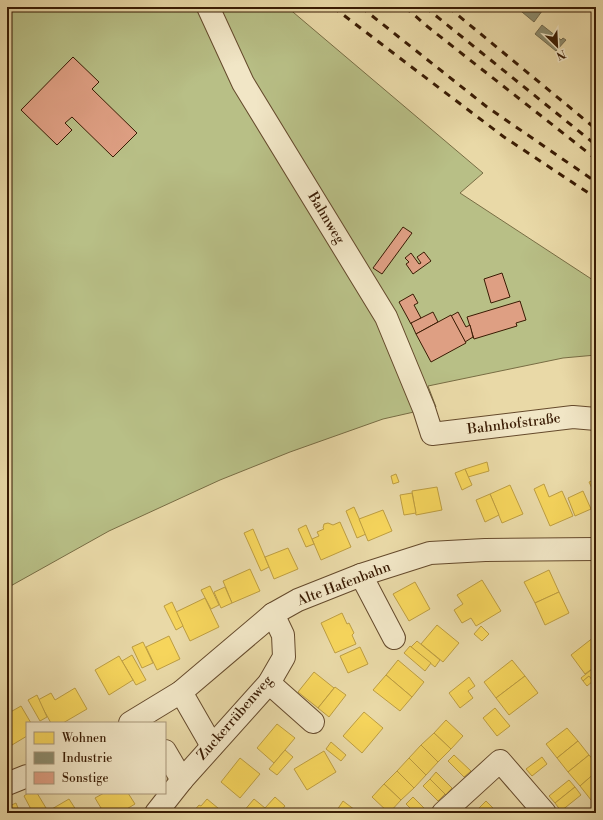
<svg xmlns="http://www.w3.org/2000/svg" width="603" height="820" viewBox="0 0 603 820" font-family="'Libre Bodoni',serif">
<rect width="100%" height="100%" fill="#e9d9a7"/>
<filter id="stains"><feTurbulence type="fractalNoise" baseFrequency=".005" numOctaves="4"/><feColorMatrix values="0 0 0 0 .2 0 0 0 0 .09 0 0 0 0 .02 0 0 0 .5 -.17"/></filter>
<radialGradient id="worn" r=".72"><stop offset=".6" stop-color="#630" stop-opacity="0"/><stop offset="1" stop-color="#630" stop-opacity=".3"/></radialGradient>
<polygon fill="#b8bf86" stroke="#786d44" points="7,7 287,7 483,173 460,193 596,282 596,355 563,358 428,386 436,407 383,419 290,452 220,480 109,531 7,588"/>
<g fill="#f6d55c" stroke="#bd9d41">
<polygon points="487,462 489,471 468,477 465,469"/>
<polygon points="465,469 472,485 462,490 455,473"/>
<polygon points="396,474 399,482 393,484 391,476"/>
<polygon points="596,479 596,497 589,482"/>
<polygon points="544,484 549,497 562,491 573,516 550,526 534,489"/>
<polygon points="510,485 523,514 502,523 490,494"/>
<polygon points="437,487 442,510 416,515 412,491"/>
<polygon points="583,491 591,509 575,516 568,498"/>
<polygon points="412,493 416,513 404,515 400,495"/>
<polygon points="490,494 499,515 485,522 476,500"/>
<polygon points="354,507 366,534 357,538 346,511"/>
<polygon points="383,510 392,531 368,541 359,519"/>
<polygon points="340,522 351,547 321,560 312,539 319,536 317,532 324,529 323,528 324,524 328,523 333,525"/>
<polygon points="306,525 314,544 306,547 298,529"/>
<polygon points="253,529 269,567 261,571 244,533"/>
<polygon points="288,548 298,569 274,579 265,557"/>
<polygon points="250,569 260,591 232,603 223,581"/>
<polygon points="549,570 559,592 535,603 524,582"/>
<polygon points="482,580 501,611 476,626 471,618 462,623 454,610 463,604 457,595"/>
<polygon points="415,582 430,609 409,621 393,594"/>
<polygon points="210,586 219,605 211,609 201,590"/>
<polygon points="225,587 232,603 221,608 214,592"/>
<polygon points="559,592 569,613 545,625 535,603"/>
<polygon points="205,598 219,627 190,641 176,612"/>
<polygon points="172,602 183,626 176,630 164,606"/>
<polygon points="342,613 347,624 349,623 354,633 352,635 356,644 335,653 321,623"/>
<polygon points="437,625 459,643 443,662 421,644"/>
<polygon points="481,626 489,634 482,641 474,634"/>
<polygon points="169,636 180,659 157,670 146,647"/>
<polygon points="594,637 596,640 596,666 585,674 571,655"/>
<polygon points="417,641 440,660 435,667 411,647"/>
<polygon points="143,642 153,663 142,668 132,647"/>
<polygon points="410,646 431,663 425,671 404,653"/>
<polygon points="360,647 368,664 348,673 340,656"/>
<polygon points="132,655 146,680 136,685 122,661"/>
<polygon points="119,656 133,680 109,695 95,670"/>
<polygon points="398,660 424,682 412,697 386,675"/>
<polygon points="512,660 525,676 496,698 484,682"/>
<polygon points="596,666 596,679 593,681 589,676 583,681 581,678"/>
<polygon points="314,672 334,688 318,708 298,692"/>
<polygon points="386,675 412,697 400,711 373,690"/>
<polygon points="525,676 538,693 509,715 496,698"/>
<polygon points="589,676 593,681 587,686 583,681"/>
<polygon points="469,677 475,686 468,691 473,698 460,708 449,693"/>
<polygon points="335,687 346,695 329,717 318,708"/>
<polygon points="75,688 87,709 63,723 51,723 38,700 51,693 55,700"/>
<polygon points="37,695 47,717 40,721 28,700"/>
<polygon points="21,706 31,723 27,723 27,736 7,748 7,714"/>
<polygon points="495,708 510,726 497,736 483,718"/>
<polygon points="364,712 383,728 362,753 343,736"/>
<polygon points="446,720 463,736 451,749 434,733"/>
<polygon points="277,724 295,738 274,763 257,748"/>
<polygon points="567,728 578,741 557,758 546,744"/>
<polygon points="434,733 451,749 438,762 421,745"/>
<polygon points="578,741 589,755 568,772 557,758"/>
<polygon points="331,742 346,755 341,761 326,749"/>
<polygon points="421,745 438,762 426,775 409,758"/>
<polygon points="285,750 293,757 277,775 269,769"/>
<polygon points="324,751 336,772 307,790 294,769"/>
<polygon points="454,755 471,771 464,777 448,761"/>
<polygon points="589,755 596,763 596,772 580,786 568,772"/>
<polygon points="542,757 547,764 532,776 526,769"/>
<polygon points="240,758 260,774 240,798 221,782"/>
<polygon points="409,758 426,775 414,788 397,771"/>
<polygon points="397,771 414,788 401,800 384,784"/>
<polygon points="436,772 452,788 446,795 430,779"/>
<polygon points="596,772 596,795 591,800 580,786"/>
<polygon points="430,779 445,794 438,801 423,786"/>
<polygon points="569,780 575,787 555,803 549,796"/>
<polygon points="384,784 401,800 389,813 372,797"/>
<polygon points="575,787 581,795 561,811 555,803"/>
<polygon points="28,793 37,793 46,808 37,813 33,813 24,796"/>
<polygon points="104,793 128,793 135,804 120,813 104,813 95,798"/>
<polygon points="275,797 285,806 279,813 271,813 265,808"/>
<polygon points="413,797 429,813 415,813 406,804"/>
<polygon points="69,799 78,813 45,813"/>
<polygon points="207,799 224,813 195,813 193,812 199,805 201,806"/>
<polygon points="254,799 265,808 271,813 244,813 243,812"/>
<polygon points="343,801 359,813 335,813"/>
<polygon points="486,801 498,813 474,813"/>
<polygon points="16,803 20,813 7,813 7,807"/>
</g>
<g fill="#8c8c6e" stroke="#736a4e">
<polygon points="516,7 545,7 534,22"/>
<polygon points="542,25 561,40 563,38 566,40 556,51 535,34"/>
</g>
<g fill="#de9f83" stroke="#391b03">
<polygon points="73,57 99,82 92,89 137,133 113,157 72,117 65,123 72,130 57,145 21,110"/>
<polygon points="403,227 412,233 382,274 373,268"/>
<polygon points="424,252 431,261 413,274 406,264 409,262 405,258 411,253 419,264 421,263 417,257"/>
<polygon points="502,273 510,297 491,303 484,279"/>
<polygon points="413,294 418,303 414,305 421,318 411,324 399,302"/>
<polygon points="520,301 526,320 516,323 517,326 474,339 467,317"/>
<polygon points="433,312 438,322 416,334 411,323"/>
<polygon points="458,312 466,327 470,325 473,337 465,342 451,316"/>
<polygon points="451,315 466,343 431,362 416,334"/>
</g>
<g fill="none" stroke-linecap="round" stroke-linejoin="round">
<g stroke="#654a2c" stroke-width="24">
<g id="minor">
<polyline points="208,7 243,83 386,317 424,409 432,434 573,417 596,419"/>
<polyline points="361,575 394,638"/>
<polyline points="269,683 313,722"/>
<polyline points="181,692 212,746"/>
<polyline points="130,723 181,692 273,614 298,600 361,575 430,553 485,550 596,549"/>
<polyline points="165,751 182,780"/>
<polyline points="7,784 27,776"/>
<polyline points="156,813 182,780 269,683 284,657 283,635 273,614"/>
<polyline points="443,813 500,761 545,813"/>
</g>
</g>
<use href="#minor" stroke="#f1e6c6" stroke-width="22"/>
<g stroke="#391b03" stroke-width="3" stroke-dasharray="7 7" stroke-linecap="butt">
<polyline points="333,7 430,81 504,137 596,198"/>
<polyline points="361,7 487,107 596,182"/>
<polyline points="405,7 428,27 596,159"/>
<polyline points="425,7 596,145"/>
<polyline points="448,7 596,129"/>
</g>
</g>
<g text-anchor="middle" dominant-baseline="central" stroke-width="4" stroke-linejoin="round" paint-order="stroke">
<g font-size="14" fill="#391b03" stroke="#f1e6c6">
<text transform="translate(326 218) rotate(59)">Bahnweg</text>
<text transform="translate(514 424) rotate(-7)">Bahnhofstraße</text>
<text transform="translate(344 584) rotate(-21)">Alte Hafenbahn</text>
<text transform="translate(235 718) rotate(-49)">Zuckerrübenweg</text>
</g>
</g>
<rect width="603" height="820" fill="none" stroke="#e9d9a7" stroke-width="24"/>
<rect x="8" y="8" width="587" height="804" fill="none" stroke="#391b03" stroke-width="2"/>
<rect x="12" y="12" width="579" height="796" fill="none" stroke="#391b03"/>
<rect x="26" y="722" width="140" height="72" fill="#f1e6c6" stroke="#a79578"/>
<rect x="34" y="732" width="20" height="12" fill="#f6d55c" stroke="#a79578"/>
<text x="62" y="742" font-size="12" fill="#391b03">Wohnen</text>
<rect x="34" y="752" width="20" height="12" fill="#8c8c6e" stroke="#a79578"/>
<text x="62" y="762" font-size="12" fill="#391b03">Industrie</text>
<rect x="34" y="772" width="20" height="12" fill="#de9f83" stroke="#a79578"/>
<text x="62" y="782" font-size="12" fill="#391b03">Sonstige</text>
<g transform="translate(557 46) rotate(156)" stroke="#f1e6c6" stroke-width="3" paint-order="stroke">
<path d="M0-3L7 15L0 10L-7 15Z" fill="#391b03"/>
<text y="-6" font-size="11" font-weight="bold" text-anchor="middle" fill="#391b03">N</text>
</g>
<rect width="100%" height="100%" filter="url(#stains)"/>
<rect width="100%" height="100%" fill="url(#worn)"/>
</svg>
